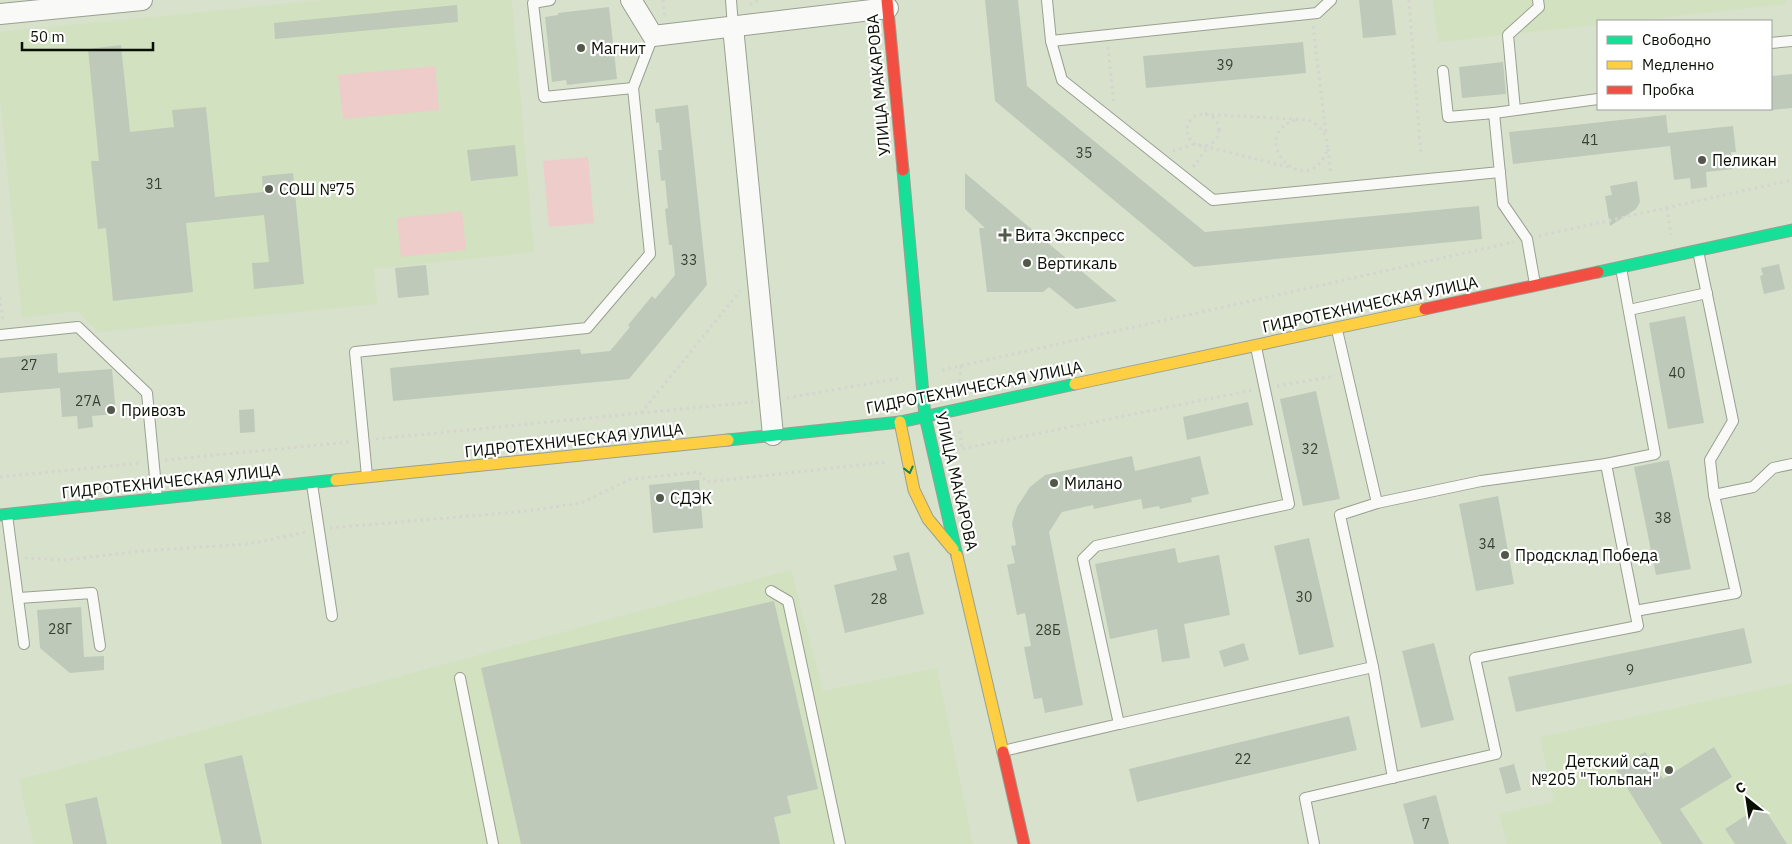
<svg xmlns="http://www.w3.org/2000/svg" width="1792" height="844" viewBox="0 0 1792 844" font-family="'IBM Plex Sans',sans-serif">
<rect width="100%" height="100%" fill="#d8e1cc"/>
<g fill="#d2e1bf">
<polygon points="324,0 512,0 534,252 374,269 377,304 99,332 77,311 22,318 0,96 0,32"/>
<polygon points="1433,0 1786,0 1787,4 1630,21 1598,21 1598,25 1438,42"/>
<polygon points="791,570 823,691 937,668 973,844 33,844 19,780"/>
<polygon points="1792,683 1792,844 1507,844 1499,814 1554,802 1540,737"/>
</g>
<g fill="#edccc9">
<polygon points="435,66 439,110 343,119 338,75"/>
<polygon points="588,157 594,223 549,227 543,161"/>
<polygon points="462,211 466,250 401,257 397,218"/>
</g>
<g fill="#bec9ba">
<polygon points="985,0 1018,0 1027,86 1205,232 1479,206 1482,239 1194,267 995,101"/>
<polygon points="1359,0 1392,0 1396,35 1363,38"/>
<polygon points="457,5 458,22 275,39 274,23"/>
<polygon points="609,7 617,79 567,85 566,80 552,82 545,17 558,15 558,13"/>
<polygon points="1303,42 1306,73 1146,88 1143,56"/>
<polygon points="121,45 130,132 174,127 172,110 206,107 215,197 263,192 262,176 293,173 304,284 254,289 252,263 269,262 264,215 186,223 193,292 113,301 106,228 98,229 91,161 99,161 88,49"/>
<polygon points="1503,62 1506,94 1462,98 1459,67"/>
<polygon points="1792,74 1792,108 1771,110 1771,76"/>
<polygon points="688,105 707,285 629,379 393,401 390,368 580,349 581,354 610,351 630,327 628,325 652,296 655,299 675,275 672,245 669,245 665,209 668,208 665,180 661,181 658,150 662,150 659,122 656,123 655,109"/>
<polygon points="1666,115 1668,133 1733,126 1736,152 1731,152 1733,169 1706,172 1707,187 1691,189 1690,178 1674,180 1670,146 1513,164 1509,132"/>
<polygon points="515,145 518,176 471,181 467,150"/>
<polygon points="965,173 1117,301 1076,309 1049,287 1043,292 987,292 979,228 985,228 965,209"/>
<polygon points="1637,181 1640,202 1636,209 1610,226 1605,196 1612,195 1610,186"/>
<polygon points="1779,264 1785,289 1764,294 1760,276 1763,275 1761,268"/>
<polygon points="426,265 429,295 398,298 395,268"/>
<polygon points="1685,316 1704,423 1668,429 1649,323"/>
<polygon points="57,353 58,373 112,369 116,414 92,416 93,427 78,429 77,416 62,417 60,388 0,393 0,358"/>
<polygon points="1316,391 1340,499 1303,506 1280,399"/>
<polygon points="1248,402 1253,425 1187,440 1183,417"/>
<polygon points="254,409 255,432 240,433 239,410"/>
<polygon points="1132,456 1135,471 1200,456 1209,494 1191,498 1192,502 1160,509 1159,506 1143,509 1141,499 1094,509 1093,505 1062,512 1049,532 1083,705 1045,713 1042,698 1034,699 1024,647 1031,646 1025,613 1017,615 1007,565 1015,563 1011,546 1016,545 1012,523 1017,507 1030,487 1045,475"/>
<polygon points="1669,460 1691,569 1656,575 1634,467"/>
<polygon points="699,480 703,528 653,533 649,485"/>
<polygon points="1498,496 1514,584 1476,591 1459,504"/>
<polygon points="1309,538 1334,647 1299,655 1274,546"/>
<polygon points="1175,548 1178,563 1219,555 1230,615 1184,624 1190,658 1162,662 1157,629 1110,639 1095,564"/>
<polygon points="909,552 924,614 845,633 834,585 897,570 893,556"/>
<polygon points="774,601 818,789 787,796 791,813 774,817 780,844 521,844 481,668"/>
<polygon points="81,607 84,657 104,656 104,670 70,673 40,648 37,610"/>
<polygon points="1744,628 1752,663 1516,712 1508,677"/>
<polygon points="1244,643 1249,660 1224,667 1219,651"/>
<polygon points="1434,643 1454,720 1421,728 1402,651"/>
<polygon points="1349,716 1357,750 1137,802 1129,769"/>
<polygon points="1714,747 1732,777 1680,809 1703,844 1662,844 1616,770 1645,752 1663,779"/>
<polygon points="242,755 262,844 222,844 204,764"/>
<polygon points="1514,764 1521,790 1506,794 1499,768"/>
<polygon points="1436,795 1449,844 1414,844 1403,804"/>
<polygon points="97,797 107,844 73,844 65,804"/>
<polygon points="1762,805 1787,844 1735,844 1725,829"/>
</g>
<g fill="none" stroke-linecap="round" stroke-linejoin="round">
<g stroke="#99a090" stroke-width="12">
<g id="lane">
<polyline points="550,0 533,3 544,97 633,88"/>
<polyline points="731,0 733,27"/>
<polyline points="1047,0 1051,41 1062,80 1213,200 1500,172"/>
<polyline points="1051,41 1317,13 1331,0"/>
<polyline points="1771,43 1792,41"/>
<polyline points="1443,71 1448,117 1494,113 1503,204 1527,239 1535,284"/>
<polyline points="1515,110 1508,35 1539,7 1538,0"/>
<polyline points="1494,113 1598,99"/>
<polyline points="1698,251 1733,421 1710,460 1714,495"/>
<polyline points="1629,310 1707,293"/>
<polyline points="0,335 78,327 147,393 157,498"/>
<polyline points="367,476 355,352 587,328 650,254 633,88 653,36"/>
<polyline points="312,484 332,616"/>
<polyline points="1377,503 1481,481 1606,464"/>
<polyline points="7,515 24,644"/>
<polyline points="771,591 788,601 840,844"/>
<polyline points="19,598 92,593 100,646"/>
<polyline points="1635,611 1736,593 1714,495 1753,487 1773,468 1792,464"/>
<polyline points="1373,667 1393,778"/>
<polyline points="460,678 493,844"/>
<polyline points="1119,724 1373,667 1340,515 1377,503 1337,330"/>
<polyline points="1003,751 1119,724 1083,559 1096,546 1289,504 1256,347"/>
<polyline points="1314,844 1305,798 1496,754 1475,658 1638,626 1606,464 1655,454 1621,268"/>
</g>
</g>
<g stroke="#99a090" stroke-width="22">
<g id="street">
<polyline points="631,0 653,36 888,8"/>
<polyline points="0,14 142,0"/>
<polyline points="733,27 773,435"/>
</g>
</g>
<g stroke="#99a090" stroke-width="13">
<g id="fast">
<polyline points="903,170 925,416 957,556"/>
<polyline points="1598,272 1792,230"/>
<polyline points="728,440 900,422 1075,384"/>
<polyline points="0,515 336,480"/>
</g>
</g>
<g stroke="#99a090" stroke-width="13">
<g id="slow">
<polyline points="1075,384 1425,309"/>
<polyline points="900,422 914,490 928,519 953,549"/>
<polyline points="336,480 728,440"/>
<polyline points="957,556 1003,752"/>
</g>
</g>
<g stroke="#99a090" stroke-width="13">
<g id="jam">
<polyline points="887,0 903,170"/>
<polyline points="1425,309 1598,272"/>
<polyline points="1003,752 1024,844"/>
</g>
</g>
<g stroke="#d3d5cf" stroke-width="3" stroke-dasharray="2.5 4" stroke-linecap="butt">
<polyline points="663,0 665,17"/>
<polyline points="1409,0 1421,156"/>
<polyline points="750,5 759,0"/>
<polyline points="1313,26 1326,134"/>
<polyline points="1108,47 1114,105"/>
<path d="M1205 114 1308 120C1322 126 1333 141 1324 157 1300 199 1245 133 1299 119"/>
<circle cx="1203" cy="130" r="16"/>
<polyline points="1328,149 1331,175"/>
<polyline points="1173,151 1195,144 1288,167"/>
<polyline points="1193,167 1208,147"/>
<polyline points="1667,208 1671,235"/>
<polyline points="1539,236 1792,180"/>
<polyline points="0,297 3,321"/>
<polyline points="942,370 1514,242"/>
<polyline points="1277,386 1335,376"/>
<polyline points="959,388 961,366"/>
<polyline points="787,398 901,378"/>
<polyline points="641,413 740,291"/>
<polyline points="960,431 962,449"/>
<polyline points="376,439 753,402"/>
<polyline points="956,450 1253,390"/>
<polyline points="165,460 350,442"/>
<polyline points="0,477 141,463"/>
<polyline points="330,528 527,511 581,503 631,479 699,472 706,482 888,462"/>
<polyline points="25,558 66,560 140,551 248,544 307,532"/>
</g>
<use href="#lane" stroke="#f9faf7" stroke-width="10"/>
<use href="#street" stroke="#f9faf7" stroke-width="20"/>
<use href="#fast" stroke="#16e098" stroke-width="11"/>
<use href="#slow" stroke="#ffcf43" stroke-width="11"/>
<use href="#jam" stroke="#f24e42" stroke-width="11"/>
</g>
<defs><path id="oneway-chevron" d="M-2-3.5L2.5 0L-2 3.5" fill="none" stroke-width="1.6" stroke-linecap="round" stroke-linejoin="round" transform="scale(1.25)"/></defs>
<use stroke="#118255" href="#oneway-chevron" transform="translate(909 470) rotate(76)"/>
<g fill="#52584a" stroke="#fff" stroke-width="2">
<circle cx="581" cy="48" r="5"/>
<circle cx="1702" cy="160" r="5"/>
<circle cx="269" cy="189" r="5"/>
<path d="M1002.5 227.5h5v5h5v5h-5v5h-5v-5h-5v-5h5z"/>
<circle cx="1027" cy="263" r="5"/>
<circle cx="111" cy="410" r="5"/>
<circle cx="1054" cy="483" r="5"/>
<circle cx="660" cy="498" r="5"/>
<circle cx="1505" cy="555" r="5"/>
<circle cx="1669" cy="770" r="5"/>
</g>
<g text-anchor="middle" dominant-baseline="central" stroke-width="4.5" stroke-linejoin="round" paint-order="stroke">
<g font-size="14" fill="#394034">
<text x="1225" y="65">39</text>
<text x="1590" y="140">41</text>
<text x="1084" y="153">35</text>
<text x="154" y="184">31</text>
<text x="689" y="260">33</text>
<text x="29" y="365">27</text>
<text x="1677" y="373">40</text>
<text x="88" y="401">27А</text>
<text x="1310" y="449">32</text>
<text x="1663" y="518">38</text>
<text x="1487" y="544">34</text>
<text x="1304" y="597">30</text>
<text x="879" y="599">28</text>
<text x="60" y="629">28Г</text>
<text x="1048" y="630">28Б</text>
<text x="1630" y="670">9</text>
<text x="1243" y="759">22</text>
<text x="1426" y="824">7</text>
</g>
<g font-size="16" fill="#0a0f04" stroke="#fff" text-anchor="start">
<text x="591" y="48">Магнит</text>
<text x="1712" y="160">Пеликан</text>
<text x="279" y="189">СОШ №75</text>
<text x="1015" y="235">Вита Экспресс</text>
<text x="1037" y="263">Вертикаль</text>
<text x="121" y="410">Привозъ</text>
<text x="1064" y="483">Милано</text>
<text x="670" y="498">СДЭК</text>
<text x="1515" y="555">Продсклад Победа</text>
<text x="1659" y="761" text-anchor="end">Детский сад<tspan x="1659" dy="18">№205 "Тюльпан"</tspan></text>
</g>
<g font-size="16" fill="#0a0f04" stroke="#fff">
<text transform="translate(878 85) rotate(-95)">УЛИЦА МАКАРОВА</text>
<text transform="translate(1370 304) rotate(-12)">ГИДРОТЕХНИЧЕСКАЯ УЛИЦА</text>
<text transform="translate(974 387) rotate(-11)">ГИДРОТЕХНИЧЕСКАЯ УЛИЦА</text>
<text transform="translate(574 440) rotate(-6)">ГИДРОТЕХНИЧЕСКАЯ УЛИЦА</text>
<text transform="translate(171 481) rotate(-6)">ГИДРОТЕХНИЧЕСКАЯ УЛИЦА</text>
<text transform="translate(957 481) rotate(77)">УЛИЦА МАКАРОВА</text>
</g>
</g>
<rect x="1597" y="20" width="175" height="90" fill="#ffffff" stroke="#9d9f9b"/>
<rect x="1607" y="36" width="25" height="8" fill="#16e098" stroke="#9d9f9b"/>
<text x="1642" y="45" font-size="15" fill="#0a0f04">Свободно</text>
<rect x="1607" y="61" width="25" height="8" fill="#ffcf43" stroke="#9d9f9b"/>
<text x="1642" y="70" font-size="15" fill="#0a0f04">Медленно</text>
<rect x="1607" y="86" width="25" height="8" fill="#f24e42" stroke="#9d9f9b"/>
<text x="1642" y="95" font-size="15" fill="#0a0f04">Пробка</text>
<g transform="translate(1747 799) rotate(330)" stroke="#ffffff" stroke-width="4" paint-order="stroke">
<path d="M0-4L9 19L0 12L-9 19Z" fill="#0a0f04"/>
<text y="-8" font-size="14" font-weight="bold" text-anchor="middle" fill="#0a0f04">С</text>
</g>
<path d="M22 42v8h131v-8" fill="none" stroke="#0a0f04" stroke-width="2.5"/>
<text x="30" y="42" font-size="15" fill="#0a0f04" stroke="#ffffff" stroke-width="4" paint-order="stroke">50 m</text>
</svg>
